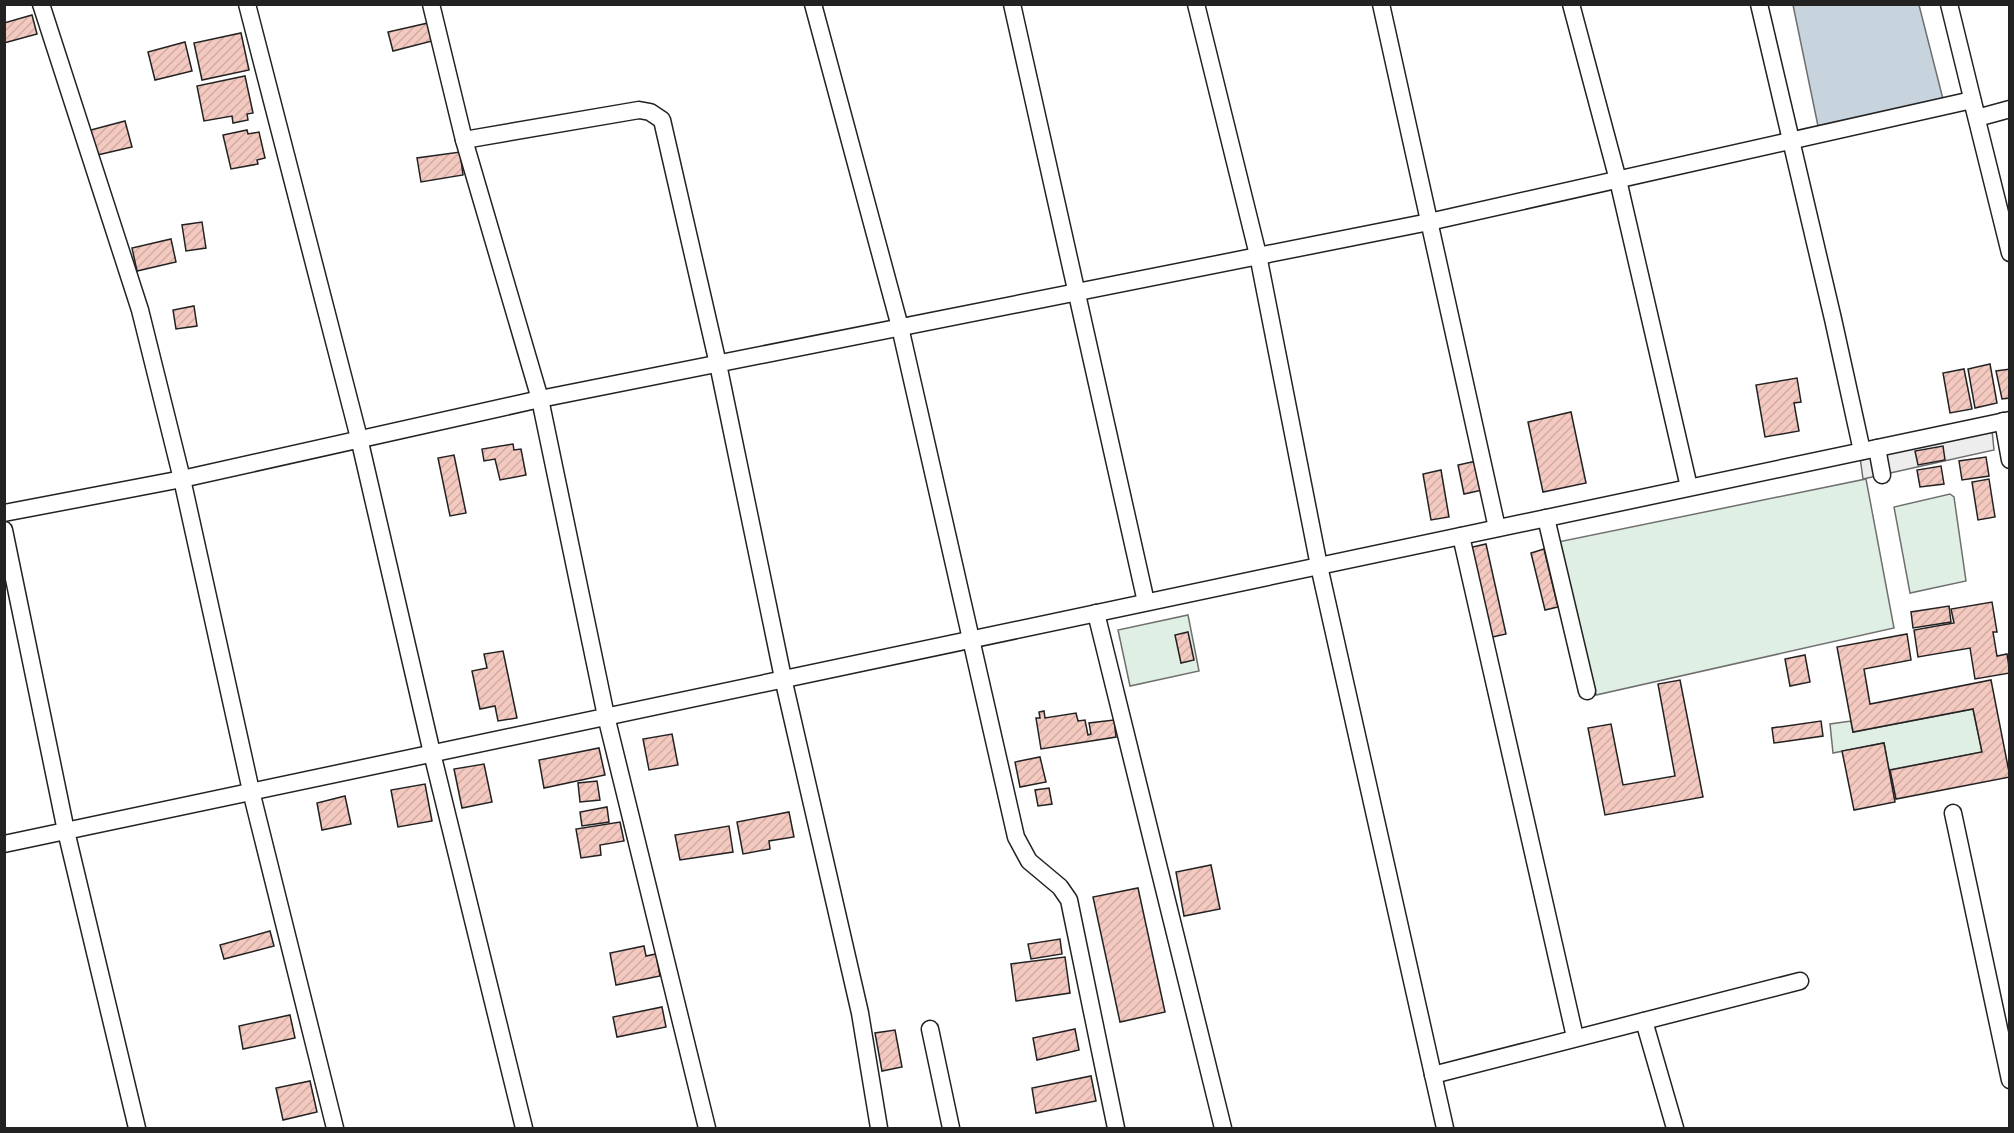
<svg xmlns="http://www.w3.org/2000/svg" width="2014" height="1133" viewBox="0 0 2014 1133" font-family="Roboto,sans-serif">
<defs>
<pattern id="building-hatch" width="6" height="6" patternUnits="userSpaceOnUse" patternTransform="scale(1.5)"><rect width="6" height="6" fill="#f3c9c0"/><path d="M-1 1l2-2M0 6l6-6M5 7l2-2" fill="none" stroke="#d0aca5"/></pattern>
</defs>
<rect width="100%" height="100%" fill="#fff"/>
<g fill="#e0efe3" stroke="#6f6f6f" stroke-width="1.5">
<polygon points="1866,479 1894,628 1596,695 1558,542"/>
<polygon points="1950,494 1954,497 1966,581 1910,593 1894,507"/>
<polygon points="1188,615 1199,671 1130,686 1118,630"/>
<polygon points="1973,709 1982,752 1889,770 1884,743 1833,753 1830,724 1851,721 1853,732"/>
</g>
<polygon fill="#ededed" stroke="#6f6f6f" stroke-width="1.5" points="1992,430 1994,450 1863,479 1860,457"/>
<polygon fill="#c7d3dd" stroke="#6f6f6f" stroke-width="1.5" points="1793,5 1919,5 1943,99 1818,126"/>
<g fill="url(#building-hatch)" stroke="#222" stroke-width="1.5">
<polygon points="32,15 37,34 4,43 4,23"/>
<polygon points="428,23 432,41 393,51 388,32"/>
<polygon points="241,33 249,70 202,80 194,43"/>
<polygon points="185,42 192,71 155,80 148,52"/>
<polygon points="245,76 253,113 247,114 248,120 233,123 232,116 204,121 197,86"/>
<polygon points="125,121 132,147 93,156 87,131"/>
<polygon points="247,130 248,134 259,132 265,158 257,160 258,164 231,169 223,135"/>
<polygon points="460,152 463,175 421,182 417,158"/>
<polygon points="202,222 206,248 186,251 182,225"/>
<polygon points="171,239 176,262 137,271 132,248"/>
<polygon points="194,306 197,326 176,329 173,310"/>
<polygon points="1990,364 1997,403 1975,408 1968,369"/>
<polygon points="1964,369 1972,409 1950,413 1943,373"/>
<polygon points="2010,369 2010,398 2002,399 1996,371"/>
<polygon points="1797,378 1801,402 1794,403 1799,431 1765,437 1756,385"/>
<polygon points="1571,412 1586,483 1543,492 1528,422"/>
<polygon points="513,444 514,450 521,449 526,475 500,480 495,459 484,461 482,449"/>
<polygon points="1943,446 1945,460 1918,465 1915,451"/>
<polygon points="454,455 466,513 450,516 438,458"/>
<polygon points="1986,457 1989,476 1962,480 1959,461"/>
<polygon points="1481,460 1487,489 1464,494 1458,465"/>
<polygon points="1941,466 1944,484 1920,487 1917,470"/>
<polygon points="1441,470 1449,517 1431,520 1423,474"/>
<polygon points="1989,479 1995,517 1978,520 1972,482"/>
<polygon points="1486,544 1506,634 1488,638 1468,548"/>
<polygon points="1544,549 1558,607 1545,610 1531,553"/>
<polygon points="1992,602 1997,632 1993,632 1997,656 2007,654 2010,673 1975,679 1970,648 1918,657 1914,630 1954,623 1951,609"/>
<polygon points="1949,606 1951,622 1913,628 1911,612"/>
<polygon points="1188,632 1194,660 1181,663 1175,635"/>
<polygon points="1907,634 1911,660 1864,669 1870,704 1991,680 2010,777 1896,799 1890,770 1982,752 1973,709 1853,732 1837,647"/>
<polygon points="503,651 517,718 498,721 495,706 480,709 472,671 487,668 484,654"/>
<polygon points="1805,655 1810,682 1790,686 1785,659"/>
<polygon points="1680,680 1703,797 1605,815 1588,728 1611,724 1623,785 1675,776 1658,684"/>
<polygon points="1044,711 1045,718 1076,713 1078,721 1085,720 1088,735 1091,734 1089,723 1114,720 1116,737 1041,749 1036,718 1040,718 1039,712"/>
<polygon points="1821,721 1823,736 1774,743 1772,728"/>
<polygon points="672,734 678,765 649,770 643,739"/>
<polygon points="1884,743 1895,802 1854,810 1842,751"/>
<polygon points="599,748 605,775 544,788 539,760"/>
<polygon points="1040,757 1046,782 1020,787 1015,762"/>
<polygon points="484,764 492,802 462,808 454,769"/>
<polygon points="597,781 600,800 580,802 578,783"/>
<polygon points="425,784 432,821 398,827 391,790"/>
<polygon points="1049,788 1052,804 1038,806 1035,790"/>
<polygon points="345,796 351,824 322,830 317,803"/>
<polygon points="607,807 609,822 582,826 580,812"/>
<polygon points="789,812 794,837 769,841 770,849 743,854 737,822"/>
<polygon points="620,822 624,841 600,845 601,855 581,858 576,829"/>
<polygon points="729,826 733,852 680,860 675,835"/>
<polygon points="1211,865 1220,909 1184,916 1176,872"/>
<polygon points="1138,888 1165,1012 1120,1022 1093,897"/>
<polygon points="270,931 274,946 224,959 220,945"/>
<polygon points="1060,939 1062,954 1031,959 1028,944"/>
<polygon points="644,946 646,956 656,954 660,976 616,985 610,953"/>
<polygon points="1065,957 1070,993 1016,1001 1011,964"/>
<polygon points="662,1007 666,1027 617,1037 613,1017"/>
<polygon points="290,1015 295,1038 243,1049 239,1026"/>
<polygon points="1075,1029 1079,1050 1037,1060 1033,1038"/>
<polygon points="895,1030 902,1067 882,1071 875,1033"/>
<polygon points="1091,1076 1096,1101 1036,1113 1032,1088"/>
<polygon points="310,1081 317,1112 283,1120 276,1088"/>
</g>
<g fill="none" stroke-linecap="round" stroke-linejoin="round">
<g stroke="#222" stroke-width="19">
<g id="street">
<polyline points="41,4 140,310 182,479 251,791 335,1128"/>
<polyline points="247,4 359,438 432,753 524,1128"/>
<polyline points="431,4 464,140 540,399 606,716 707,1128"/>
<polyline points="813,4 900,327 1016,837 1029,861 1060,887 1069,900 1116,1128"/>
<polyline points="1012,4 1146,602"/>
<polyline points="1196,4 1258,255 1319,566 1445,1128"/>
<polyline points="1381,4 1497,528"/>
<polyline points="1571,4 1618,180 1689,487"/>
<polyline points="1759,4 1833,319 1862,451"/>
<polyline points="1949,4 1975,110"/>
<polyline points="1972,100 2010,253"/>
<polyline points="1977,118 2010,109"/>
<polyline points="464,140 639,110 650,112 662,120 718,364 783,678 860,1013 879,1128"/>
<polyline points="2003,421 2010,460"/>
<polyline points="1877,448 1882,475"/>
<polyline points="4,513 182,479 540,399 1429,222 1972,100"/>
<polyline points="1546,518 1587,691"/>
<polyline points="4,530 66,831 137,1128"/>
<polyline points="1461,536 1575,1037"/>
<polyline points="1096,613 1223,1128"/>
<polyline points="1953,813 2010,1080"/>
<polyline points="4,844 2010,420"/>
<polyline points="1644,1021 1675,1128"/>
<polyline points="930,1029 951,1128"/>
<polyline points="1433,1075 1800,981"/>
</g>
</g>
<use href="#street" stroke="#fff" stroke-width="16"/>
</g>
<rect width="2014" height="1133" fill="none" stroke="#222222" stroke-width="12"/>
</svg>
